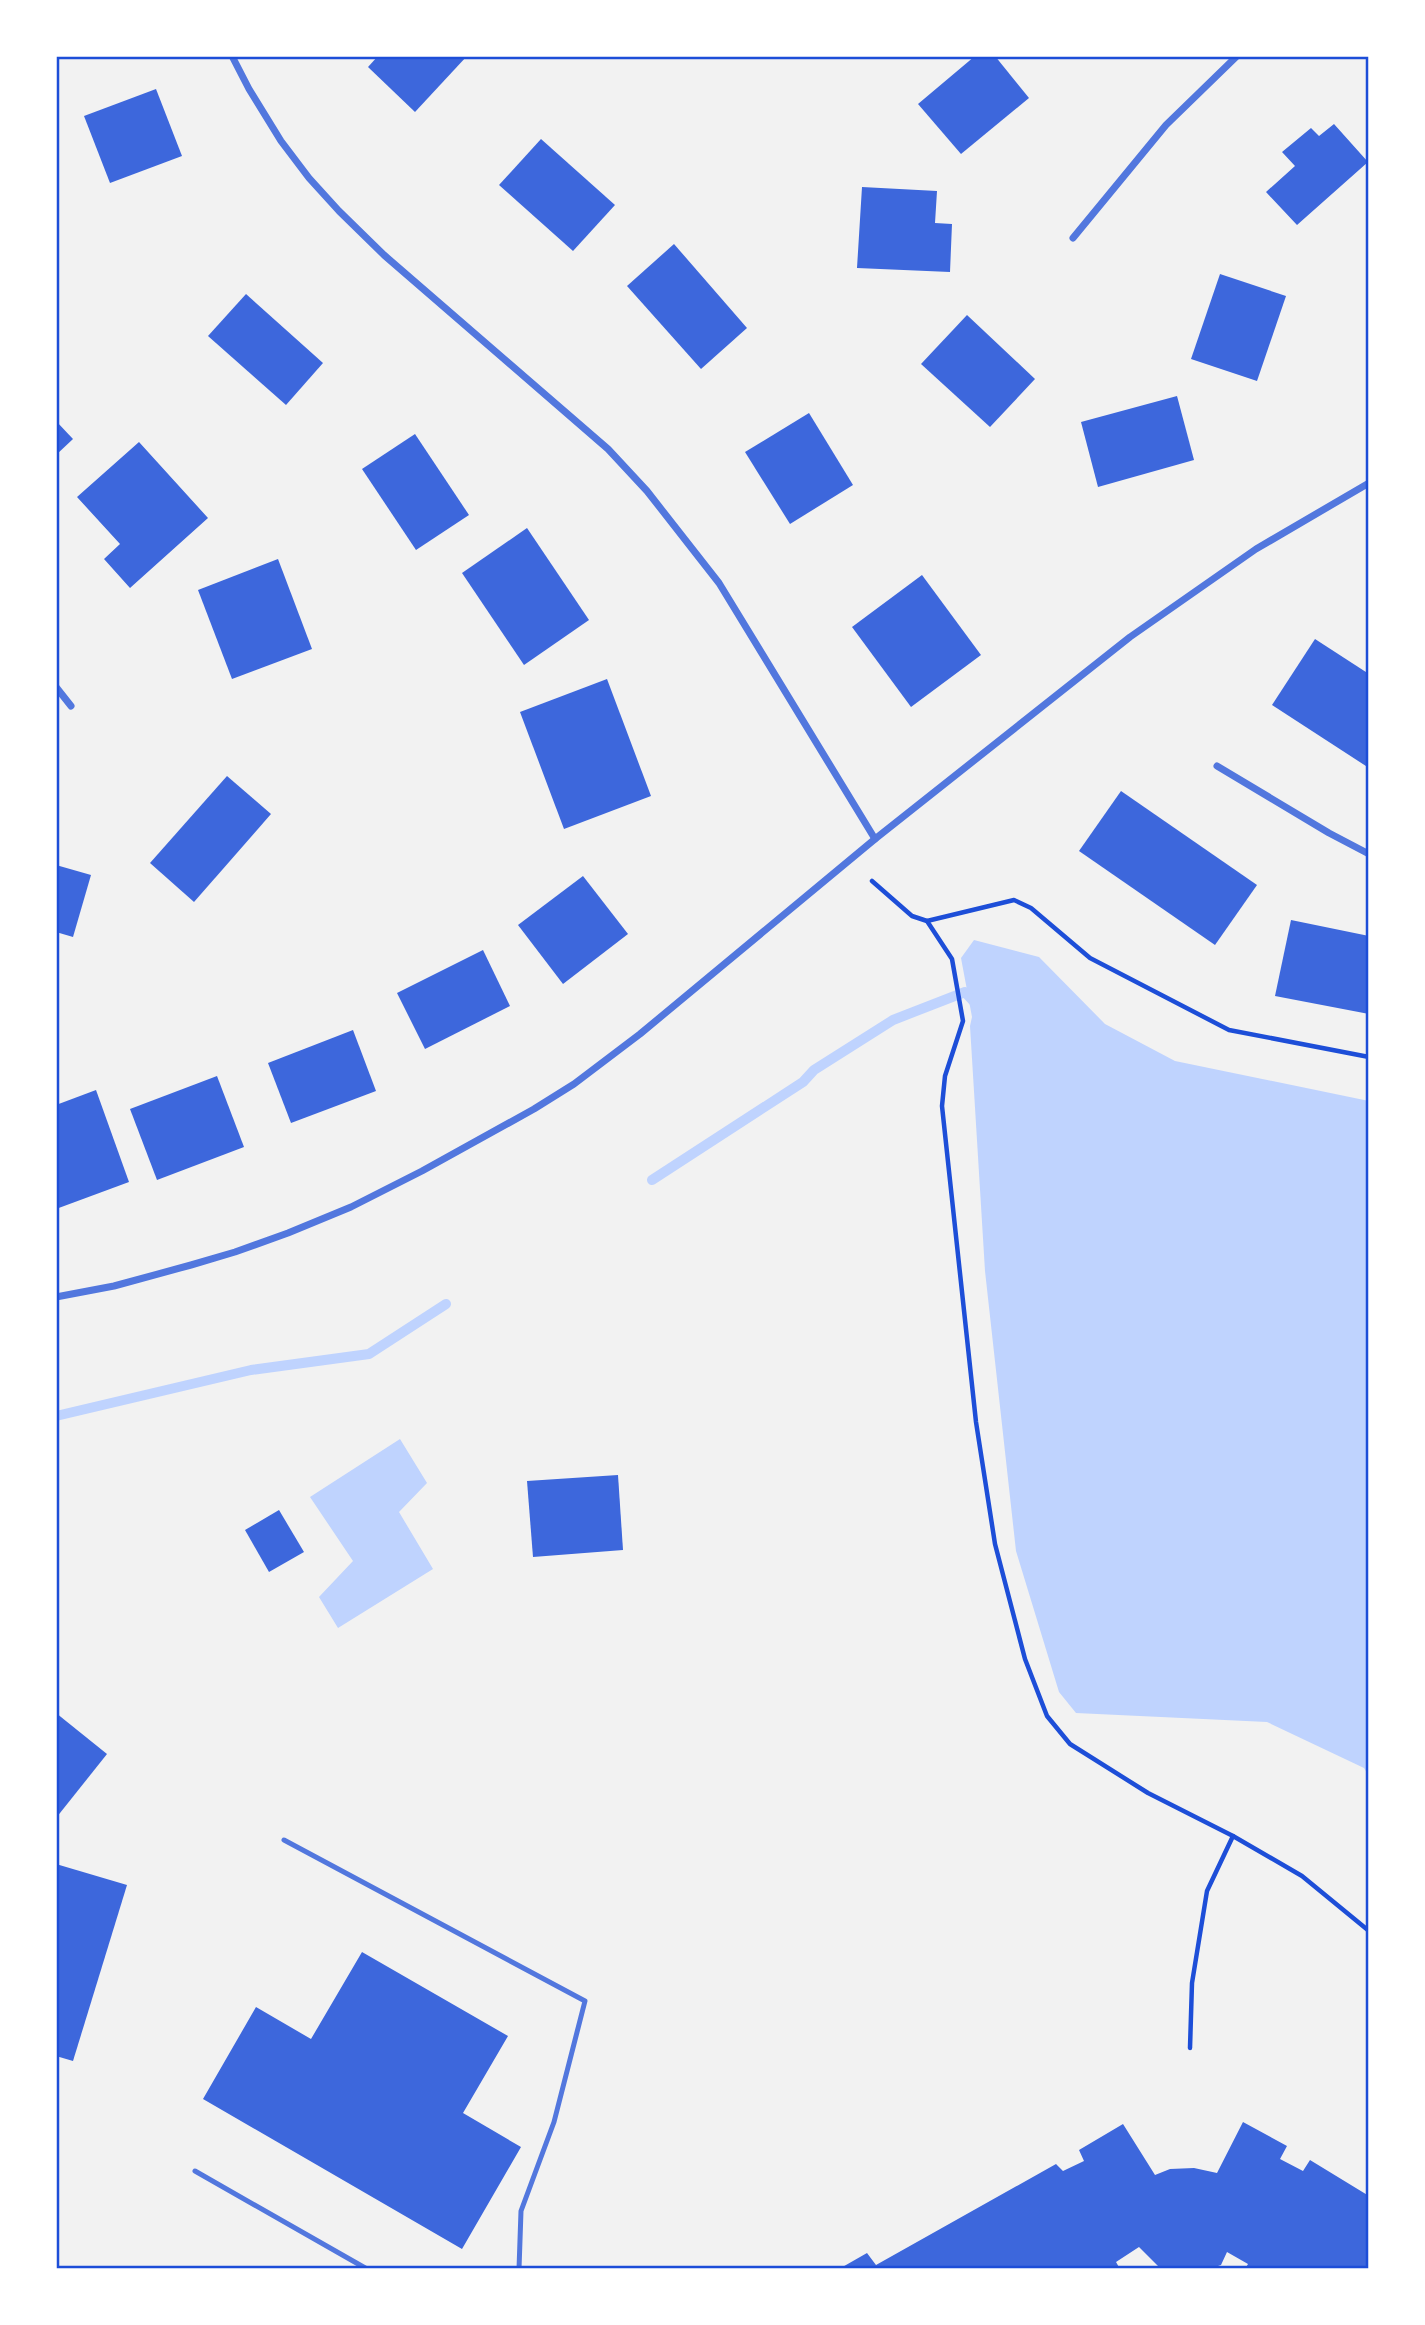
<svg xmlns="http://www.w3.org/2000/svg" width="1425" height="2325" viewBox="0 0 1425 2325" font-family="'Roboto Condensed',sans-serif">
<rect width="100%" height="100%" fill="#f2f2f2"/>
<g fill="#bfd3fe">
<polygon points="974,940 1039,957 1105,1024 1175,1061 1369,1101 1369,1776 1364,1768 1267,1722 1076,1713 1059,1692 1016,1551 985,1271 970,1026 972,1017 961,958"/>
<polygon points="400,1439 427,1483 399,1512 433,1569 338,1628 319,1597 353,1561 310,1497"/>
</g>
<g fill="none" stroke-linecap="round" stroke-linejoin="round">
<g stroke="#bfd3fe" stroke-width="10">
<polyline points="652,1180 803,1082 814,1070 893,1020 965,992 977,1005"/>
<polyline points="56,1416 251,1370 369,1354 446,1304"/>
</g>
</g>
<g fill="#3d67dc">
<polygon points="378,56 467,56 415,112 368,67"/>
<polygon points="975,56 995,56 1029,98 961,154 918,104"/>
<polygon points="156,89 182,156 110,183 84,116"/>
<polygon points="1334,124 1368,162 1297,225 1266,192 1295,166 1282,152 1311,128 1319,136"/>
<polygon points="541,139 615,205 573,251 499,185"/>
<polygon points="862,187 937,191 935,223 952,224 950,272 857,268"/>
<polygon points="674,244 747,328 701,369 627,286"/>
<polygon points="1220,274 1286,296 1257,381 1191,359"/>
<polygon points="246,294 323,363 286,405 208,336"/>
<polygon points="967,315 1035,379 990,427 921,364"/>
<polygon points="1177,396 1194,460 1098,487 1081,422"/>
<polygon points="809,413 853,485 790,524 745,452"/>
<polygon points="56,421 73,439 56,455"/>
<polygon points="415,434 469,515 416,550 362,469"/>
<polygon points="139,442 208,518 130,588 104,559 120,544 77,497"/>
<polygon points="527,528 589,620 524,665 462,573"/>
<polygon points="278,559 312,649 232,679 198,590"/>
<polygon points="922,575 981,655 911,707 852,627"/>
<polygon points="1315,639 1369,674 1369,768 1272,705"/>
<polygon points="607,679 651,796 564,829 520,712"/>
<polygon points="227,776 271,814 194,902 150,863"/>
<polygon points="1121,791 1257,885 1215,945 1079,851"/>
<polygon points="56,865 91,875 73,937 56,932"/>
<polygon points="583,876 628,934 563,984 518,925"/>
<polygon points="1291,920 1369,936 1369,1014 1275,996"/>
<polygon points="483,950 510,1006 425,1049 397,993"/>
<polygon points="353,1030 376,1091 291,1123 268,1063"/>
<polygon points="217,1076 244,1147 157,1180 130,1109"/>
<polygon points="96,1090 129,1182 56,1209 56,1105"/>
<polygon points="618,1475 623,1550 533,1557 527,1481"/>
<polygon points="279,1510 304,1552 269,1572 245,1530"/>
<polygon points="56,1713 107,1754 56,1818"/>
<polygon points="56,1864 127,1885 73,2061 56,2056"/>
<polygon points="362,1952 508,2036 463,2113 521,2147 462,2249 203,2099 256,2007 311,2039"/>
<polygon points="1243,2122 1287,2146 1280,2159 1303,2171 1310,2160 1369,2196 1369,2269 1245,2269 1248,2264 1227,2252 1221,2265 1209,2269 1161,2269 1139,2247 1116,2262 1120,2269 839,2269 867,2253 876,2265 1056,2164 1063,2171 1084,2161 1079,2150 1123,2124 1155,2175 1170,2169 1194,2168 1217,2173"/>
</g>
<g fill="none" stroke-linecap="round" stroke-linejoin="round">
<g stroke="#1d4ed8" stroke-width="4.5">
<polyline points="872,881 912,916 927,921 1014,900 1031,908 1090,958 1229,1030 1369,1057"/>
<polyline points="927,921 952,959 963,1021 945,1076 942,1106 976,1422 995,1544 1025,1659 1047,1716 1070,1744 1148,1793 1233,1836 1302,1876 1369,1931"/>
<polyline points="1190,2048 1192,1983 1207,1891 1233,1836"/>
</g>
<g stroke="#5277de" stroke-width="5">
<polyline points="284,1840 585,2001 554,2122 521,2211 519,2269"/>
<polyline points="195,2171 367,2269"/>
</g>
<g stroke="#5277de" stroke-width="7">
<polyline points="232,56 249,89 281,141 309,178 339,211 384,255 608,449 647,491 719,583 875,839"/>
<polyline points="1073,238 1166,125 1237,56"/>
<polyline points="56,687 71,706"/>
<polyline points="1217,766 1329,833 1369,854"/>
<polyline points="56,1297 114,1286 191,1265 235,1252 288,1233 351,1207 422,1171 534,1109 574,1084 640,1034 875,839 1130,637 1256,549 1369,483"/>
</g>
</g>
<rect width="1425" height="2325" fill="none" stroke="#ffffff" stroke-width="116"/>
<rect x="58" y="58" width="1309" height="2209" fill="none" stroke="#1d4ed8" stroke-width="2.5"/>
</svg>
